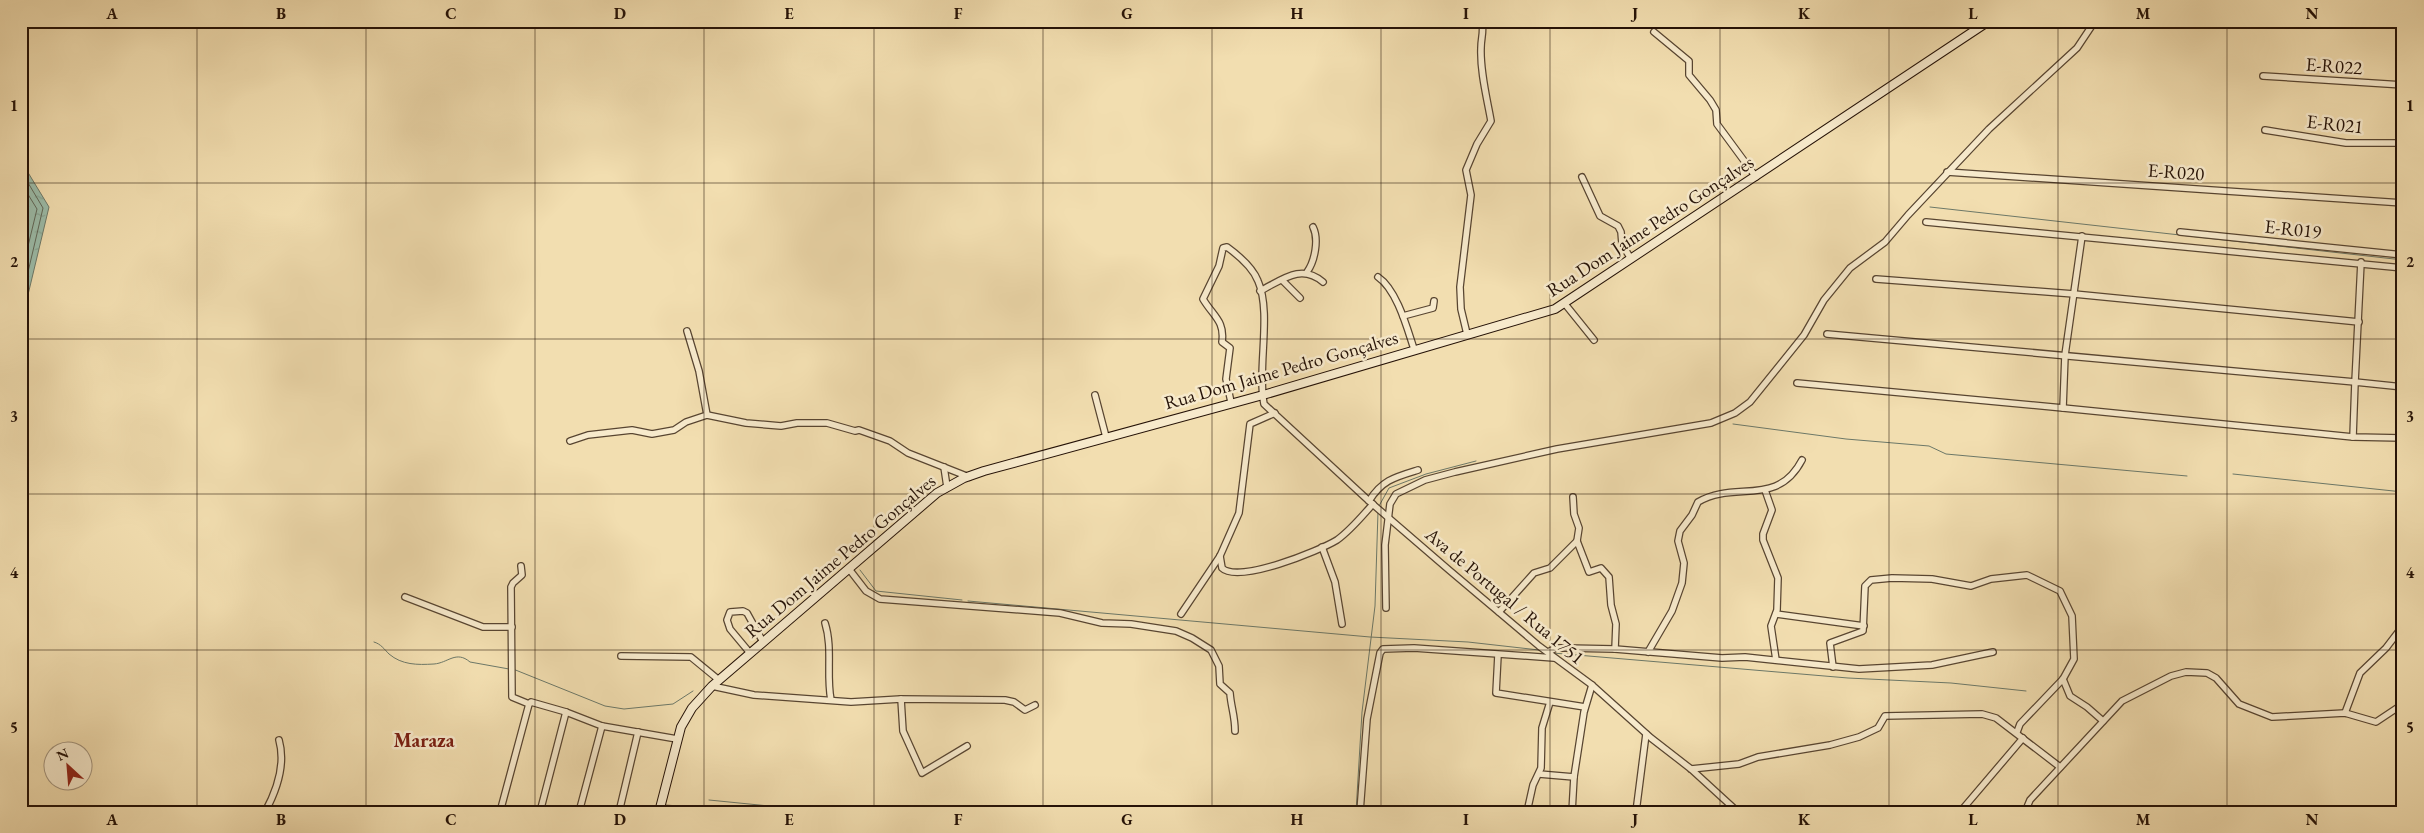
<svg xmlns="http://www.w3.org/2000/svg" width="2424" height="833" viewBox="0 0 2424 833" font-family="'EB Garamond',serif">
<defs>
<pattern id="water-ripples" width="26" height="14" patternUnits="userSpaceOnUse" patternTransform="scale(1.25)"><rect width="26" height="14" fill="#9bbca9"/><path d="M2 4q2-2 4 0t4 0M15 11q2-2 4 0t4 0" fill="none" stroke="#85a190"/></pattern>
</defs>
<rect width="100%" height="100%" fill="#f2deb0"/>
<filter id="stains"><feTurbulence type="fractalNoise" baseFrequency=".004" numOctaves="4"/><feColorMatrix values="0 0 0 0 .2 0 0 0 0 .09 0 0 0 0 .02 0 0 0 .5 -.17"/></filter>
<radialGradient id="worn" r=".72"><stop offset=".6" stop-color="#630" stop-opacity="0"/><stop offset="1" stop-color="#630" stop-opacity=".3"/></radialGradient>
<polygon fill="url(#water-ripples)" stroke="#6c7868" points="21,161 49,207 21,324"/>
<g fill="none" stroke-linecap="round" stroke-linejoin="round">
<g stroke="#606758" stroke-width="1">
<polyline points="21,171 43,208 21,302"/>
<polyline points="21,183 37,209 21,275"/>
</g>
<g stroke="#6c7868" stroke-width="1">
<polyline points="2350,21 2403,28"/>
<polyline points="1930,207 2403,260"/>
<polyline points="1733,424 1846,439 1929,446 1946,454 2187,476"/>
<polyline points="2233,474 2403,492"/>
<polyline points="1379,506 1389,488 1426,474 1476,461"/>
<polyline points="860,570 876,591 962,600"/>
<polyline points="968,601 1370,637 1468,642 1539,650"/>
<path d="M374 642C381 644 384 649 389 654 402 665 417 665 434 664 448 663 456 650 470 662L509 669"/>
<polyline points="1553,653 1848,678 1951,683 2026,691"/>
<polyline points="513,669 605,706 624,709 673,704 693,691"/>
<polyline points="709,800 829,812"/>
<polyline points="1356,812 1362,712 1375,606 1378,512"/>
</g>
<g stroke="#584531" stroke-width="8">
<g id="street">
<polyline points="1654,32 1689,61 1689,75 1710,100 1716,110 1717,124 1756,177"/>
<polyline points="2263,76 2403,85"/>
<polyline points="2265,130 2346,143 2403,143"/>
<polyline points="1947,172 2403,203"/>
<polyline points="1582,177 1600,216 1618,226 1621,232 1622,244 1631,259"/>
<polyline points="1926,222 2403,268"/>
<polyline points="2180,232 2403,255"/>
<path d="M1307 272C1315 261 1319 239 1313 227"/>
<path d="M1378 277C1397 290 1407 328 1414 349"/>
<polyline points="1876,279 2074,294 2359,322"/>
<polyline points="1282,280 1300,298"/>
<path d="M1260 291C1282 280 1301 263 1323 282"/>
<polyline points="1565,304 1594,340"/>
<polyline points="1403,316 1433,308 1434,301"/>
<polyline points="687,331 699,371 707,415"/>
<path d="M1467 334 1461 309 1460 287 1471 195 1466 170 1477 144 1491 121C1487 98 1480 72 1481 48 1481 37 1484 33 1482 21"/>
<polyline points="1827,334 2355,382 2361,262"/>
<polyline points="1797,383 2063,408 2065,355 2082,236"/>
<polyline points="1095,395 1106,437"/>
<path d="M1231 402 1226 379 1230 348 1222 342C1225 321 1213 316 1203 299L1219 266 1223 248 1227 247C1238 255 1253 268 1258 281 1272 313 1257 369 1264 404L1369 501 1449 570 1539 646 1592 685 1651 738 1691 769 1738 812"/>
<polyline points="2063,408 2353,437 2403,438"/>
<polyline points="2353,437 2355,382 2403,387"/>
<polyline points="570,441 588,435 632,430 652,434 674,430 686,422 707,415 746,423 781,426 797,423 827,423 855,431 859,430 890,441 908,453 969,477"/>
<polyline points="944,467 947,487"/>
<polyline points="1765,490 1772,510 1763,534 1763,540 1778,578 1777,610 1771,626 1776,660"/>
<polyline points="1573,497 1574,514 1579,528 1577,541 1589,572 1601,568 1609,577 1611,605 1616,624 1615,649"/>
<path d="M1369 501C1382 480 1395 477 1418 470"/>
<polyline points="1322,547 1335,582 1342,624"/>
<path d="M1220 556 1222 568C1238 584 1319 551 1337 540 1351 530 1362 516 1373 504"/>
<polyline points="521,566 522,575 513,583 511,587 512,697 529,704 531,702 566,712 602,726 677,739"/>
<path d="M849 569 866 591 880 599 1060 613 1102 623 1131 624 1176 631 1192 638 1211 650 1219 666 1220 684 1230 693C1231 707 1235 716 1235 731"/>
<polyline points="405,597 483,627 512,627"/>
<polyline points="1386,608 1385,545 1390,504 1396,494 1425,480 1455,472 1557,449 1711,423 1735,413 1750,402 1804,335 1824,300 1850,268 1885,242 1908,215 1989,129 2077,48 2095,21"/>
<polyline points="1499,612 1534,573 1550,568 1577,541"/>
<polyline points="1181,614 1220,556 1239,513 1250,424 1275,413"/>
<polyline points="1776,614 1864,626"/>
<path d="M825 623C833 648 826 675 831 700"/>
<polyline points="1548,652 1556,648 1565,648 1615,649 1722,658 1745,657 1859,669 1932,665 1993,652"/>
<path d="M1648 652 1672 611 1682 583 1684 563 1678 541 1680 531 1692 515 1698 502C1735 480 1777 508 1802 460"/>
<polyline points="750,653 730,629 727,620 730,612 743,611 747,613 763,642"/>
<polyline points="1498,655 1496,693 1585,707"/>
<polyline points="621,656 691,657 719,680"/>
<polyline points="1833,667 1830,643 1863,631 1865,586 1871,580 1892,578 1932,579 1971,586 1991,579 2027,575 2060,591 2072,616 2074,659 2063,679 2020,724 2017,732"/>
<polyline points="2063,679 2070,696 2087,707 2103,721"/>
<polyline points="712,686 754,695 851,702 901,699 1005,700 1014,702 1025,710 1035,705"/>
<polyline points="901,699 903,731 922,773 967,746"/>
<polyline points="2345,713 2360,673 2386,648 2399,631 2403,619"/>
<polyline points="1691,769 1739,764 1758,757 1830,745 1859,737 1878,728 1885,716 1982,714 1996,718 2060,767"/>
<polyline points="1539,774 1574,777 1584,712 1592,685"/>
<path d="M660 808C678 811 697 806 714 812"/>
<path d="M265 812C277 790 286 765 279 740"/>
<polyline points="500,812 529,704"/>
<polyline points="540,812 566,712"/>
<polyline points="579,812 602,726"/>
<polyline points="619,812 638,732"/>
<polyline points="1360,812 1367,719 1380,653 1383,649 1414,648 1554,658"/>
<polyline points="1527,812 1533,785 1541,768 1542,728 1550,702"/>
<polyline points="1572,812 1574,777"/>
<polyline points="1636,812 1646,734"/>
<polyline points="1960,812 2023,738"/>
<polyline points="2025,812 2030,800 2122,701 2171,676 2186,672 2207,673 2216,678 2239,704 2272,717 2345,713 2376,722 2403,704"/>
</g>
</g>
<g stroke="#251207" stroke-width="10">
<polyline id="secondary" points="659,812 681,727 692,708 712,686 937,493 964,478 984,471 1263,395 1555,309 1989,21"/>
</g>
<use href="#street" stroke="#f7eacc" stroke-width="5.5"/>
<use href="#secondary" stroke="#f7eacc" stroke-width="8"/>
</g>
<path fill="none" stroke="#251207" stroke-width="1" stroke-opacity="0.55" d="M197 21V812M366 21V812M535 21V812M704 21V812M874 21V812M1043 21V812M1212 21V812M1381 21V812M1550 21V812M1720 21V812M1889 21V812M2058 21V812M2227 21V812M21 183H2403M21 339H2403M21 494H2403M21 650H2403"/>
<g text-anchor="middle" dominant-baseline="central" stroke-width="5" stroke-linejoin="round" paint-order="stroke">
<g font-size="19" fill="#251207" stroke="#f7eacc">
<text transform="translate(2334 66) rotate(4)">E-R022</text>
<text transform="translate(2335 124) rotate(6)">E-R021</text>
<text transform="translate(2176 172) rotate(4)">E-R020</text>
<text transform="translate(1650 226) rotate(-33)">Rua Dom Jaime Pedro Gonçalves</text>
<text transform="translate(2293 229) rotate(6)">E-R019</text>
<text transform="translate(1281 370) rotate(-16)">Rua Dom Jaime Pedro Gonçalves</text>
<text transform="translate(840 556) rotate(-40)">Rua Dom Jaime Pedro Gonçalves</text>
<text transform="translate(1505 596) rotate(40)">Ava de Portugal / Rua 1751</text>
</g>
<g font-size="20" font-weight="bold" fill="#7a1f14" stroke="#f7eacc">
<text x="424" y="740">Maraza</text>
</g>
</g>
<rect width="2424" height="833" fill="none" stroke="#f2deb0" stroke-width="55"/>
<g transform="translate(68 766) rotate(334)"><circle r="24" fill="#f7eacc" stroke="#a3947d"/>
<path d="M0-4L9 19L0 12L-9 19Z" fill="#8f2418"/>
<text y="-8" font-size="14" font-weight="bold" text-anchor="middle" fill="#251207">N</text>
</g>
<rect x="28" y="28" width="2368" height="778" fill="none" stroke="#251207" stroke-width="2"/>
<g font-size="16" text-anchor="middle" font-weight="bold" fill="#251207">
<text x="112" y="19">A</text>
<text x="281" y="19">B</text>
<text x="451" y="19">C</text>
<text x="620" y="19">D</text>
<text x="789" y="19">E</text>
<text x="958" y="19">F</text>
<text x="1127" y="19">G</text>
<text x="1297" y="19">H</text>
<text x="1466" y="19">I</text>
<text x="1635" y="19">J</text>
<text x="1804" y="19">K</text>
<text x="1973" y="19">L</text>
<text x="2143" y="19">M</text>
<text x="2312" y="19">N</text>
<text x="14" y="111">1</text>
<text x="2410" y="111">1</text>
<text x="14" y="267">2</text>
<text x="2410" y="267">2</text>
<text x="14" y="422">3</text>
<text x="2410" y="422">3</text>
<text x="14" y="578">4</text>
<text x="2410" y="578">4</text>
<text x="14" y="733">5</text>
<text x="2410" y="733">5</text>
<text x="112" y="825">A</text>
<text x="281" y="825">B</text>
<text x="451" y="825">C</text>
<text x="620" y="825">D</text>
<text x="789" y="825">E</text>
<text x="958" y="825">F</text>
<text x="1127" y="825">G</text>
<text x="1297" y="825">H</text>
<text x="1466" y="825">I</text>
<text x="1635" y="825">J</text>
<text x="1804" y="825">K</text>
<text x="1973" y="825">L</text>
<text x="2143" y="825">M</text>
<text x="2312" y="825">N</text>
</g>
<rect width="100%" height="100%" filter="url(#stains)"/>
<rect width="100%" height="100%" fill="url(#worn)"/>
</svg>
